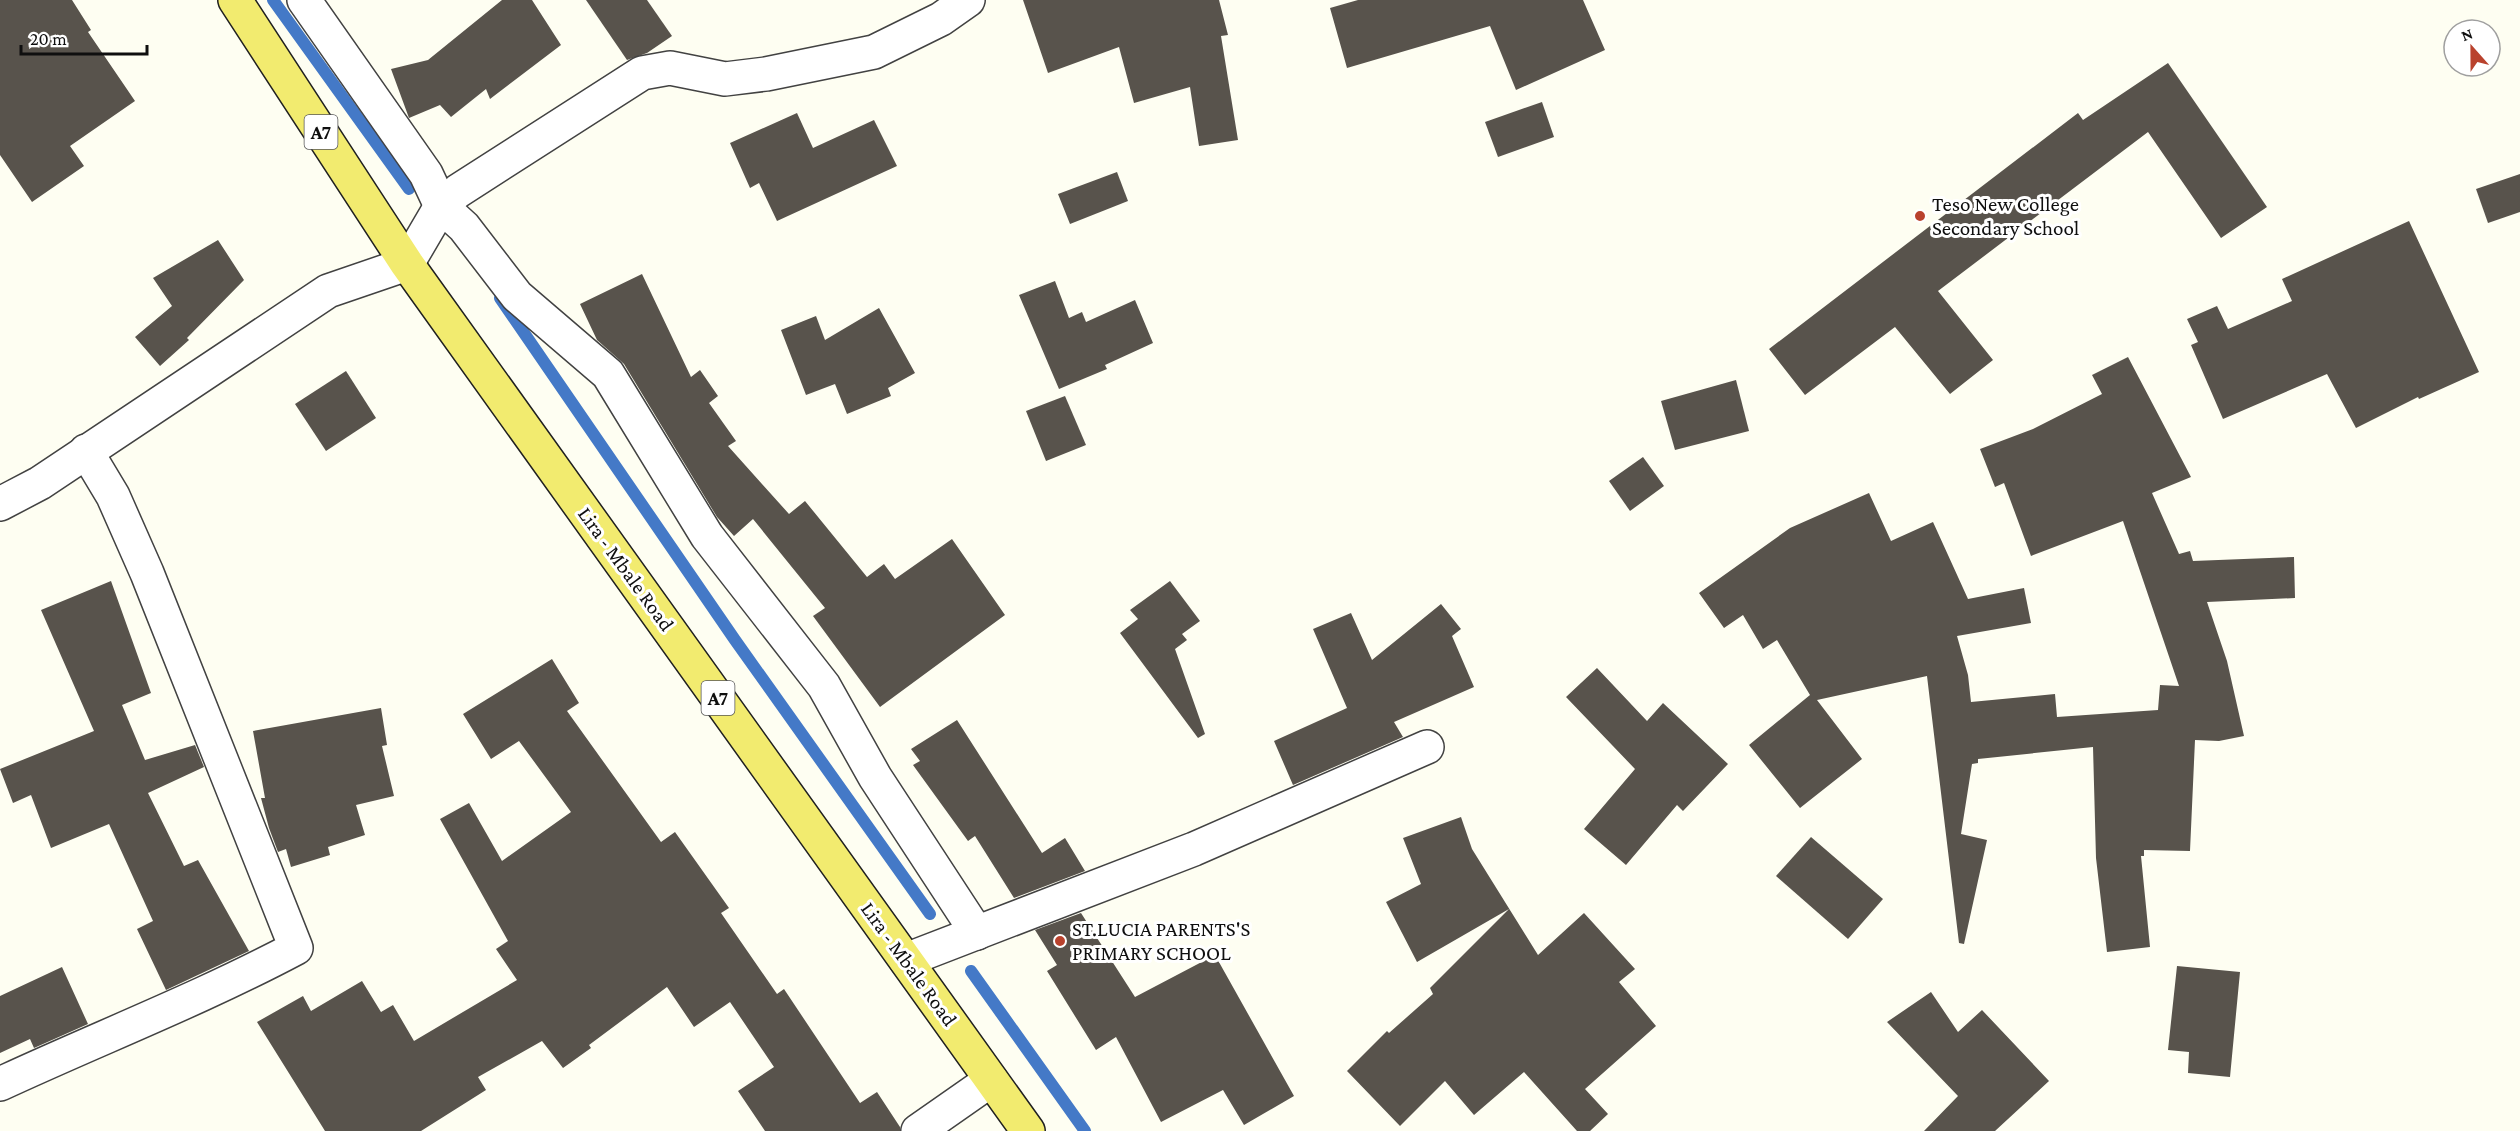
<svg xmlns="http://www.w3.org/2000/svg" width="2520" height="1131" viewBox="0 0 2520 1131" font-family="'Crimson Pro',serif">
<rect width="100%" height="100%" fill="#fefef2"/>
<g fill="none" stroke-linecap="round" stroke-linejoin="round">
<g stroke="#4479c7" stroke-width="12">
<polyline points="273,0 409,189"/>
<polyline points="500,298 735,640 930,914"/>
<polyline points="971,971 1085,1131"/>
</g>
</g>
<g fill="#58534c">
<polygon points="0,0 72,0 91,30 88,32 135,101 70,146 84,166 32,202 0,155"/>
<polygon points="502,0 532,0 561,45 490,99 486,89 451,117 440,105 409,118 391,69 428,60"/>
<polygon points="586,0 647,0 672,36 647,53 627,60"/>
<polygon points="1023,0 1219,0 1228,35 1221,36 1238,140 1199,146 1190,87 1134,103 1119,47 1048,73"/>
<polygon points="1358,0 1583,0 1605,50 1516,90 1490,26 1347,68 1330,8"/>
<polygon points="2168,63 2267,207 2221,238 2148,132 1938,291 1993,360 1950,394 1895,327 1805,395 1769,349 2078,113 2083,120"/>
<polygon points="1542,102 1554,137 1498,157 1485,122"/>
<polygon points="797,113 813,148 874,120 897,166 777,221 759,183 750,188 730,143"/>
<polygon points="1117,172 1128,201 1070,224 1058,194"/>
<polygon points="2520,174 2520,212 2488,223 2476,189"/>
<polygon points="2409,221 2479,372 2419,399 2418,397 2356,428 2327,374 2223,419 2191,345 2198,342 2187,319 2217,306 2228,329 2292,301 2282,279"/>
<polygon points="218,240 244,280 187,338 189,340 160,366 135,337 172,306 153,278"/>
<polygon points="642,274 691,377 700,370 718,396 709,403 736,441 728,446 789,514 805,501 867,577 884,564 895,579 952,539 1005,615 880,707 813,616 825,608 753,519 734,536 717,517 624,364 597,340 580,304"/>
<polygon points="1055,281 1069,318 1082,312 1086,322 1135,300 1153,343 1105,365 1107,369 1059,389 1019,295"/>
<polygon points="879,308 915,373 888,388 891,396 847,414 835,384 806,395 781,330 816,316 825,340"/>
<polygon points="2128,357 2191,477 2152,493 2179,554 2190,551 2193,561 2294,557 2295,598 2207,602 2227,661 2244,736 2219,741 2195,740 2190,851 2144,850 2144,856 2141,856 2150,947 2107,952 2096,858 2093,747 1978,759 1978,763 1972,764 1961,834 1987,840 1964,944 1959,943 1927,676 1817,700 1862,759 1800,808 1749,745 1810,695 1777,640 1763,649 1743,615 1724,628 1699,593 1790,528 1869,493 1891,541 1933,522 1968,599 2024,588 2031,623 1957,636 1968,675 1971,702 2055,694 2057,717 2158,710 2160,685 2179,686 2123,521 2031,556 2004,483 1995,487 1980,449 2033,429 2102,394 2092,375"/>
<polygon points="346,371 376,418 326,451 295,404"/>
<polygon points="1736,380 1749,431 1675,450 1661,401"/>
<polygon points="1065,396 1086,445 1046,461 1026,411"/>
<polygon points="1643,457 1664,486 1630,511 1609,481"/>
<polygon points="111,581 151,693 122,705 145,760 195,745 204,767 148,793 184,866 198,860 249,951 166,990 137,929 153,921 109,824 51,848 31,795 13,803 0,769 94,731 41,610"/>
<polygon points="1170,581 1200,621 1182,634 1187,640 1175,649 1205,734 1198,738 1120,633 1138,619 1130,610"/>
<polygon points="1441,604 1461,629 1452,636 1474,687 1394,722 1403,737 1293,785 1274,741 1347,708 1313,629 1351,613 1372,660"/>
<polygon points="552,659 579,703 567,711 661,842 675,832 729,908 721,913 777,994 784,989 860,1103 877,1092 900,1127 900,1131 765,1131 738,1091 774,1067 730,1002 694,1027 667,987 589,1045 591,1048 563,1068 542,1041 478,1077 486,1090 421,1131 325,1131 257,1022 303,996 311,1011 362,981 381,1012 393,1005 414,1041 517,980 496,949 508,941 440,819 469,803 502,861 571,812 519,741 491,759 463,714"/>
<polygon points="1597,668 1647,721 1663,703 1728,764 1683,811 1677,805 1626,865 1584,829 1635,769 1566,697"/>
<polygon points="381,708 387,745 382,746 394,796 356,805 365,835 328,847 330,855 291,867 286,849 278,852 269,828 261,798 265,798 253,731"/>
<polygon points="957,720 1042,853 1065,838 1085,871 1014,898 975,836 968,841 913,765 920,761 911,749"/>
<polygon points="1461,817 1472,849 1538,955 1584,913 1635,969 1619,982 1656,1026 1585,1089 1608,1114 1590,1131 1577,1131 1524,1072 1474,1115 1445,1081 1400,1126 1347,1071 1387,1031 1389,1033 1433,994 1430,988 1509,909 1417,962 1386,902 1421,884 1403,838"/>
<polygon points="1811,837 1883,899 1848,939 1776,876"/>
<polygon points="1081,913 1135,997 1215,955 1294,1096 1244,1125 1223,1090 1161,1122 1116,1037 1096,1050 1047,971 1057,965 1035,930"/>
<polygon points="2177,966 2240,972 2230,1077 2188,1073 2189,1052 2168,1050"/>
<polygon points="62,967 88,1024 34,1048 30,1039 0,1053 0,996"/>
<polygon points="1931,992 1958,1032 1982,1010 2049,1081 1995,1131 1924,1131 1958,1096 1887,1022"/>
</g>
<g fill="none" stroke-linecap="round" stroke-linejoin="round">
<g stroke="#424242" stroke-width="36">
<g id="minor">
<polyline points="304,0 426,174 441,206 464,227 517,296 608,374 707,536 824,686 875,777 977,933"/>
<polyline points="0,504 40,483 328,291 407,264 441,206 458,191 642,73 670,68 725,79 766,74 874,52 941,19 968,0"/>
<polyline points="906,960 1194,849 1427,747"/>
<path d="M0 1084C99 1038 200 999 296 948L147 573 113 496 86 451"/>
<polyline points="918,1131 991,1080"/>
</g>
</g>
<g stroke="#202020" stroke-width="36">
<polyline id="major" points="235,0 407,264 1028,1131"/>
</g>
<use href="#minor" stroke="#fff" stroke-width="33"/>
<use href="#major" stroke="#f2eb6f" stroke-width="33"/>
</g>
<g fill="#b9422d" stroke="#fff" stroke-width="2">
<circle cx="1920" cy="216" r="6"/>
<circle cx="1060" cy="941" r="6"/>
</g>
<g text-anchor="middle" dominant-baseline="central" stroke-width="6" stroke-linejoin="round" paint-order="stroke">
<g fill="#fff" stroke="#575757" stroke-width="1.5">
<rect x="304.5" y="115" width="33" height="34" rx="4.5"/>
<rect x="701.5" y="681" width="33" height="34" rx="4.5"/>
</g>
<g font-size="20" font-weight="bold" fill="#0f0f0f">
<text x="321" y="132">A7</text>
<text x="718" y="698">A7</text>
</g>
<g font-size="21" fill="#0f0f0f" stroke="#fff" text-anchor="start">
<text x="1932" y="204">Teso New College<tspan x="1932" dy="24">Secondary School</tspan></text>
<text x="1072" y="929">ST.LUCIA PARENTS'S<tspan x="1072" dy="24">PRIMARY SCHOOL</tspan></text>
</g>
<g font-size="21" fill="#0f0f0f" stroke="#fff">
<text transform="translate(626 569) rotate(54)">Lira - Mbale Road</text>
<text transform="translate(909 964) rotate(54)">Lira - Mbale Road</text>
</g>
</g>
<g transform="translate(2472 48) rotate(339)"><circle r="28" fill="#ffffff" stroke="#9f9f9f" stroke-width="1.5"/>
<path d="M0-4.5L10 22L0 15L-10 22Z" fill="#b9422d"/>
<text y="-9" font-size="16" font-weight="bold" text-anchor="middle" fill="#0f0f0f">N</text>
</g>
<path d="M21 45v9h126v-9" fill="none" stroke="#0f0f0f" stroke-width="3"/>
<text x="30" y="45" font-size="18" fill="#0f0f0f" stroke="#ffffff" stroke-width="4.5" paint-order="stroke">20 m</text>
</svg>
